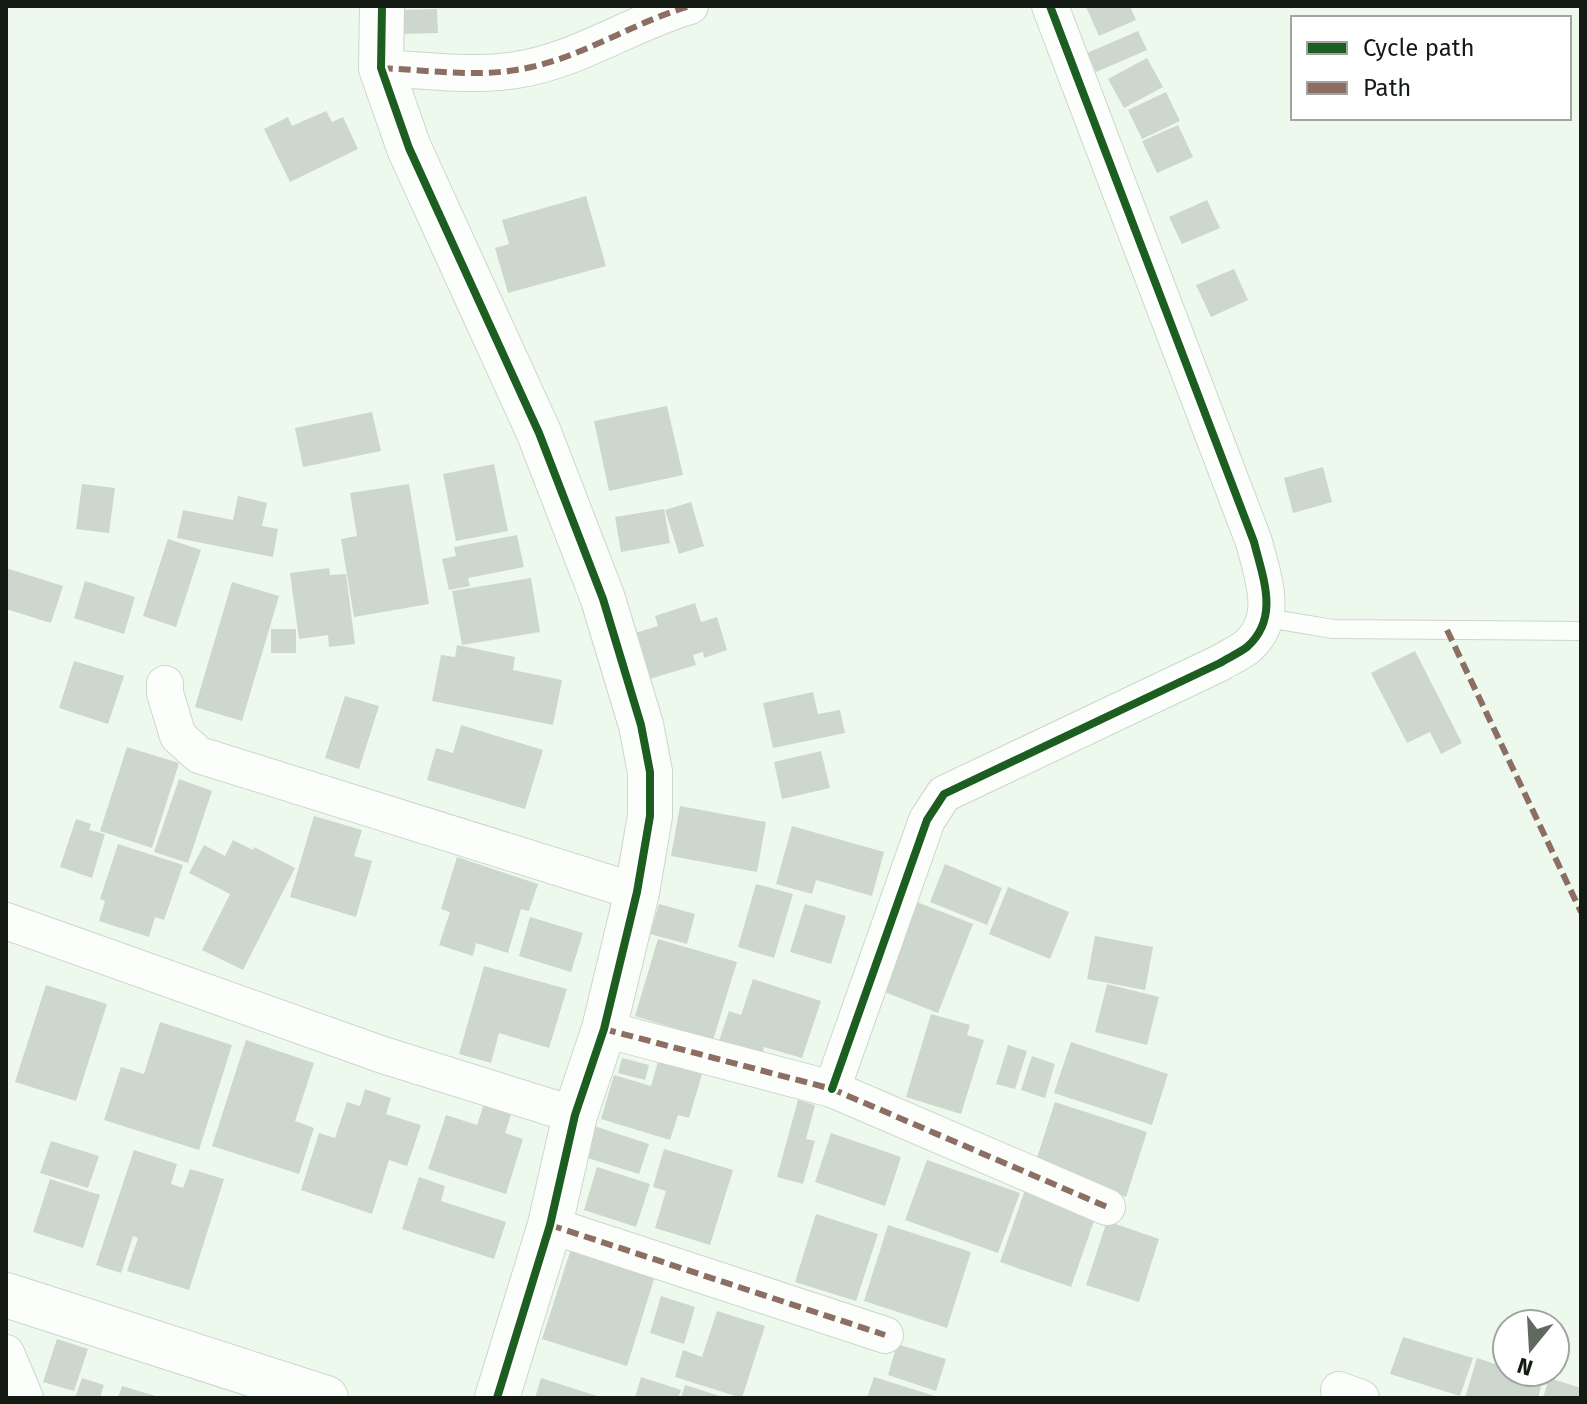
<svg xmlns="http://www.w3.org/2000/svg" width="1587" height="1404" viewBox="0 0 1587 1404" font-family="'Fira Sans',sans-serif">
<rect width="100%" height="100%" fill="#edf9ed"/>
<g fill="#ced7ce">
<polygon points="1088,6 1130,6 1136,20 1099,36 1086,7"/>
<polygon points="437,9 438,33 402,34 401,10"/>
<polygon points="1138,31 1147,50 1096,72 1087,53"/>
<polygon points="1147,58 1163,87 1124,108 1108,79"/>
<polygon points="1166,92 1180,121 1142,139 1128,110"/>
<polygon points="326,111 332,122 343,117 358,149 290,182 264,129 288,117 292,126"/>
<polygon points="1178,125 1193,157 1157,173 1142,141"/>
<polygon points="586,196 606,266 508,293 495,248 509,244 502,220"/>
<polygon points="1207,200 1220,228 1182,244 1169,217"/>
<polygon points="1234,269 1248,300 1211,317 1196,285"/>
<polygon points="667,406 683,475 609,491 594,421"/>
<polygon points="372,412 381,451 303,467 295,428"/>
<polygon points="494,464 508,531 456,541 443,474"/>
<polygon points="1323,467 1332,502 1293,513 1284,478"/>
<polygon points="82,484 115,488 109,533 76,529"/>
<polygon points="409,484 429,604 354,617 341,539 357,536 350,493"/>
<polygon points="238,496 267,503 262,526 278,529 273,557 177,538 183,510 233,520"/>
<polygon points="691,502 704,546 679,554 665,510"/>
<polygon points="664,509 670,543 621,552 615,517"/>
<polygon points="517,535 524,567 468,578 470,586 449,590 442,559 456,556 454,547"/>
<polygon points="168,539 201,550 176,627 143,616"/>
<polygon points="6,568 63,586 51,623 6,609"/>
<polygon points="329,568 330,575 346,574 355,644 329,647 328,635 299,639 290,573"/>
<polygon points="531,578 540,632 462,645 452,591"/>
<polygon points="85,581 135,597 124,634 74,618"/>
<polygon points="232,582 279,596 242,721 195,707"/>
<polygon points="695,603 701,622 717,617 727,650 704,658 703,652 693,655 696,665 646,680 632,634 658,626 655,616"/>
<rect x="271" y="629" width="25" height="24"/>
<polygon points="457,645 515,657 513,670 562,680 553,725 432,701 441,655 455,657"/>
<polygon points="1415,651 1462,743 1441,754 1430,732 1407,743 1371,673"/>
<polygon points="74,661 124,676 108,724 59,708"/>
<polygon points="813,692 818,714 840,710 845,733 773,748 763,703"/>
<polygon points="345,696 379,706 359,769 325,758"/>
<polygon points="461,725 543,750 525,809 427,780 436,748 453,753"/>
<polygon points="127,747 179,763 152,848 100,831"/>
<polygon points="821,751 830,788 782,799 774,762"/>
<polygon points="179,779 212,791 188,863 154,852"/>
<polygon points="680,806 766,822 757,872 671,856"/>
<polygon points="314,816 362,830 354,856 372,861 356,917 290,897"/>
<polygon points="76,819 91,824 89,830 105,834 92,878 60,867"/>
<polygon points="792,826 884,852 872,896 816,880 812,894 776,884"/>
<polygon points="233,840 253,850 254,847 295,868 243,970 202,950 230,894 189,873 204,845 225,856"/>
<polygon points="118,844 183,865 164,920 155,917 149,937 99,921 105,901 100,899"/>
<polygon points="457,857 538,884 529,911 521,909 508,953 476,943 473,956 439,945 450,912 441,909"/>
<polygon points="945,864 1002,888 987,925 930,902"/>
<polygon points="756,884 793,894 774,958 738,947"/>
<polygon points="1008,887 1069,912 1050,959 989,934"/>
<polygon points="917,902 973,924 938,1013 882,991"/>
<polygon points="659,904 695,914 687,944 650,934"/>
<polygon points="805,904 846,916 831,964 790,952"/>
<polygon points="530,917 583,933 571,972 519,956"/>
<polygon points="1095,936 1153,947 1145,990 1087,979"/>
<polygon points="658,939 737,962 713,1040 635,1016"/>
<polygon points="484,966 567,989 549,1048 499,1033 491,1063 459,1054"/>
<polygon points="753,979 821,1001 802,1058 764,1047 762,1055 719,1041 729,1011 741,1015"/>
<polygon points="1107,984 1159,997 1147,1045 1095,1032"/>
<polygon points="46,985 107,1004 76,1101 15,1082"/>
<polygon points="931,1014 970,1025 967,1035 984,1040 961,1114 906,1097"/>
<polygon points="160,1022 232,1045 199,1150 104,1120 121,1067 144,1074"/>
<polygon points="246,1040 314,1063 295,1121 314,1128 299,1174 212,1146"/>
<polygon points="1071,1042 1168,1074 1152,1125 1054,1093"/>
<polygon points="1008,1045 1027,1051 1015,1089 996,1084"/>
<polygon points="1032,1056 1055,1064 1045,1098 1021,1090"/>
<polygon points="622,1058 649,1065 645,1080 618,1073"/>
<polygon points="659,1058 703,1071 689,1118 678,1115 670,1140 601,1119 614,1075 651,1086"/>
<polygon points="365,1089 391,1098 386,1114 421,1125 407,1166 389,1160 372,1214 301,1190 319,1133 335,1138 347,1102 360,1106"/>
<polygon points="798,1100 815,1105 806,1139 815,1141 803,1184 777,1177"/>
<polygon points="1055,1102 1147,1132 1126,1197 1034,1167"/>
<polygon points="484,1104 512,1112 505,1133 523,1139 506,1194 428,1169 446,1115 477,1125"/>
<polygon points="585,1123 649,1144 639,1174 575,1154"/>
<polygon points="831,1133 901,1157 885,1206 815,1182"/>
<polygon points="51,1141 99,1156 88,1188 40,1173"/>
<polygon points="664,1149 733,1170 710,1245 655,1228 666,1191 653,1187"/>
<polygon points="134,1150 177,1164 171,1184 183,1188 190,1169 224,1179 189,1290 127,1271 138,1238 133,1236 121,1273 96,1265"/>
<polygon points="927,1160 1020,1193 998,1253 905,1220"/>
<polygon points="597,1167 650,1184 636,1227 584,1210"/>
<polygon points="419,1177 445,1186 441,1201 506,1222 494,1259 402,1229"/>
<polygon points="50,1179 100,1195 83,1248 33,1232"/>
<polygon points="1025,1190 1096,1215 1071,1287 1000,1262"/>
<polygon points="816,1214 878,1234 856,1301 795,1282"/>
<polygon points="1107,1221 1159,1239 1139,1302 1086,1285"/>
<polygon points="888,1225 971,1252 947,1328 864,1301"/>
<polygon points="571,1249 655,1276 627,1366 542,1339"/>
<polygon points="661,1296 695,1307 684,1344 650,1333"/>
<polygon points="717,1311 765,1326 742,1398 675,1377 683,1350 702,1357"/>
<polygon points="1403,1337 1473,1358 1460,1396 1390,1374"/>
<polygon points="57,1339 88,1349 74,1391 43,1382"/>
<polygon points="897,1344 946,1359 936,1391 888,1375"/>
<polygon points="1477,1358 1507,1368 1507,1372 1520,1372 1543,1379 1538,1398 1465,1398"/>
<polygon points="641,1377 681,1390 678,1398 635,1398"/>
<polygon points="874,1377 938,1397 938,1398 867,1398"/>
<polygon points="82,1378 104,1385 100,1398 75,1398"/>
<polygon points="541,1378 600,1397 600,1398 535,1398"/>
<polygon points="1549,1378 1581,1388 1581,1398 1543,1398"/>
<polygon points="685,1385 723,1397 723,1398 681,1398"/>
<polygon points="122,1386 159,1397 158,1398 118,1398"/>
</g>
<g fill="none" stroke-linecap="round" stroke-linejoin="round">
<g stroke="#cdd6cc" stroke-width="20">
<polyline id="service" points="1267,618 1333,629 1581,631"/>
</g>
<g stroke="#cdd6cc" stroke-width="38">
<g id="minor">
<path d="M381 68C425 70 472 77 516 70 577 61 631 23 690 6"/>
<polyline points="165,684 165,693 178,736 199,755 637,892"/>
<polyline points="6,921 383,1055 575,1115"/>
<polyline points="604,1029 832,1089 1107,1207"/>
<path d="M832 1089 927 820 944 794 1220 663C1228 658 1239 653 1247 647 1280 618 1263 578 1254 542L1050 6"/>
<polyline points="550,1225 885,1335"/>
<polyline points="6,1353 25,1398"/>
<polyline points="1339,1390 1361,1398"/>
</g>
</g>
<g stroke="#cdd6cc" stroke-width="46">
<g id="tertiary">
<polyline points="382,6 381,68 409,148 539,433 603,599 641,725 650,772 650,816 637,892 604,1029 575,1115 550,1225 497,1398"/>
<polyline points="6,1295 326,1398"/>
</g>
</g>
<use href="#service" stroke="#fcfefc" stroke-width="18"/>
<use href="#minor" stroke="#fcfefc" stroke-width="36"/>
<use href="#tertiary" stroke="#fcfefc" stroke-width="44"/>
<g stroke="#8d6e63" stroke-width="6" stroke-dasharray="12 6" stroke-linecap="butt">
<path d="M381 68C425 70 472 77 516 70 577 61 631 23 690 6"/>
<polyline points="1447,630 1581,912"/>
<polyline points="604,1029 832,1089 1107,1207"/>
<polyline points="550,1225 885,1335"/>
</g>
<g stroke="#fff" stroke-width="13">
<g id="cycleway">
<polyline points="382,6 381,68 409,148 539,433 603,599 641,725 650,772 650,816 637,892 604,1029 575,1115 550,1225 497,1398"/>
<path d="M832 1089 927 820 944 794 1220 663C1228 658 1239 653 1247 647 1280 618 1263 578 1254 542L1050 6"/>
</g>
</g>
<use href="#cycleway" stroke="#1b5e20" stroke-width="8"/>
</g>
<rect width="1587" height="1404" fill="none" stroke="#141b14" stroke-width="16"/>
<rect x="1291" y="16" width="280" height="104" fill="#ffffff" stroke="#a1a4a1" stroke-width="2"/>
<rect x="1307" y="42" width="40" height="12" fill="#1b5e20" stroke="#a1a4a1" stroke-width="2"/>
<text x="1363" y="56" font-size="24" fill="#141b14">Cycle path</text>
<rect x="1307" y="82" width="40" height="12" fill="#8d6e63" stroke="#a1a4a1" stroke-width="2"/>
<text x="1363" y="96" font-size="24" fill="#141b14">Path</text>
<g transform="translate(1531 1348) rotate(198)"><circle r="38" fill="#ffffff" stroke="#a1a4a1" stroke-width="2"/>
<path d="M0-6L14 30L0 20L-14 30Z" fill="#606960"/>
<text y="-12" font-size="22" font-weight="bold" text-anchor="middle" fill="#141b14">N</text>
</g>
</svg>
